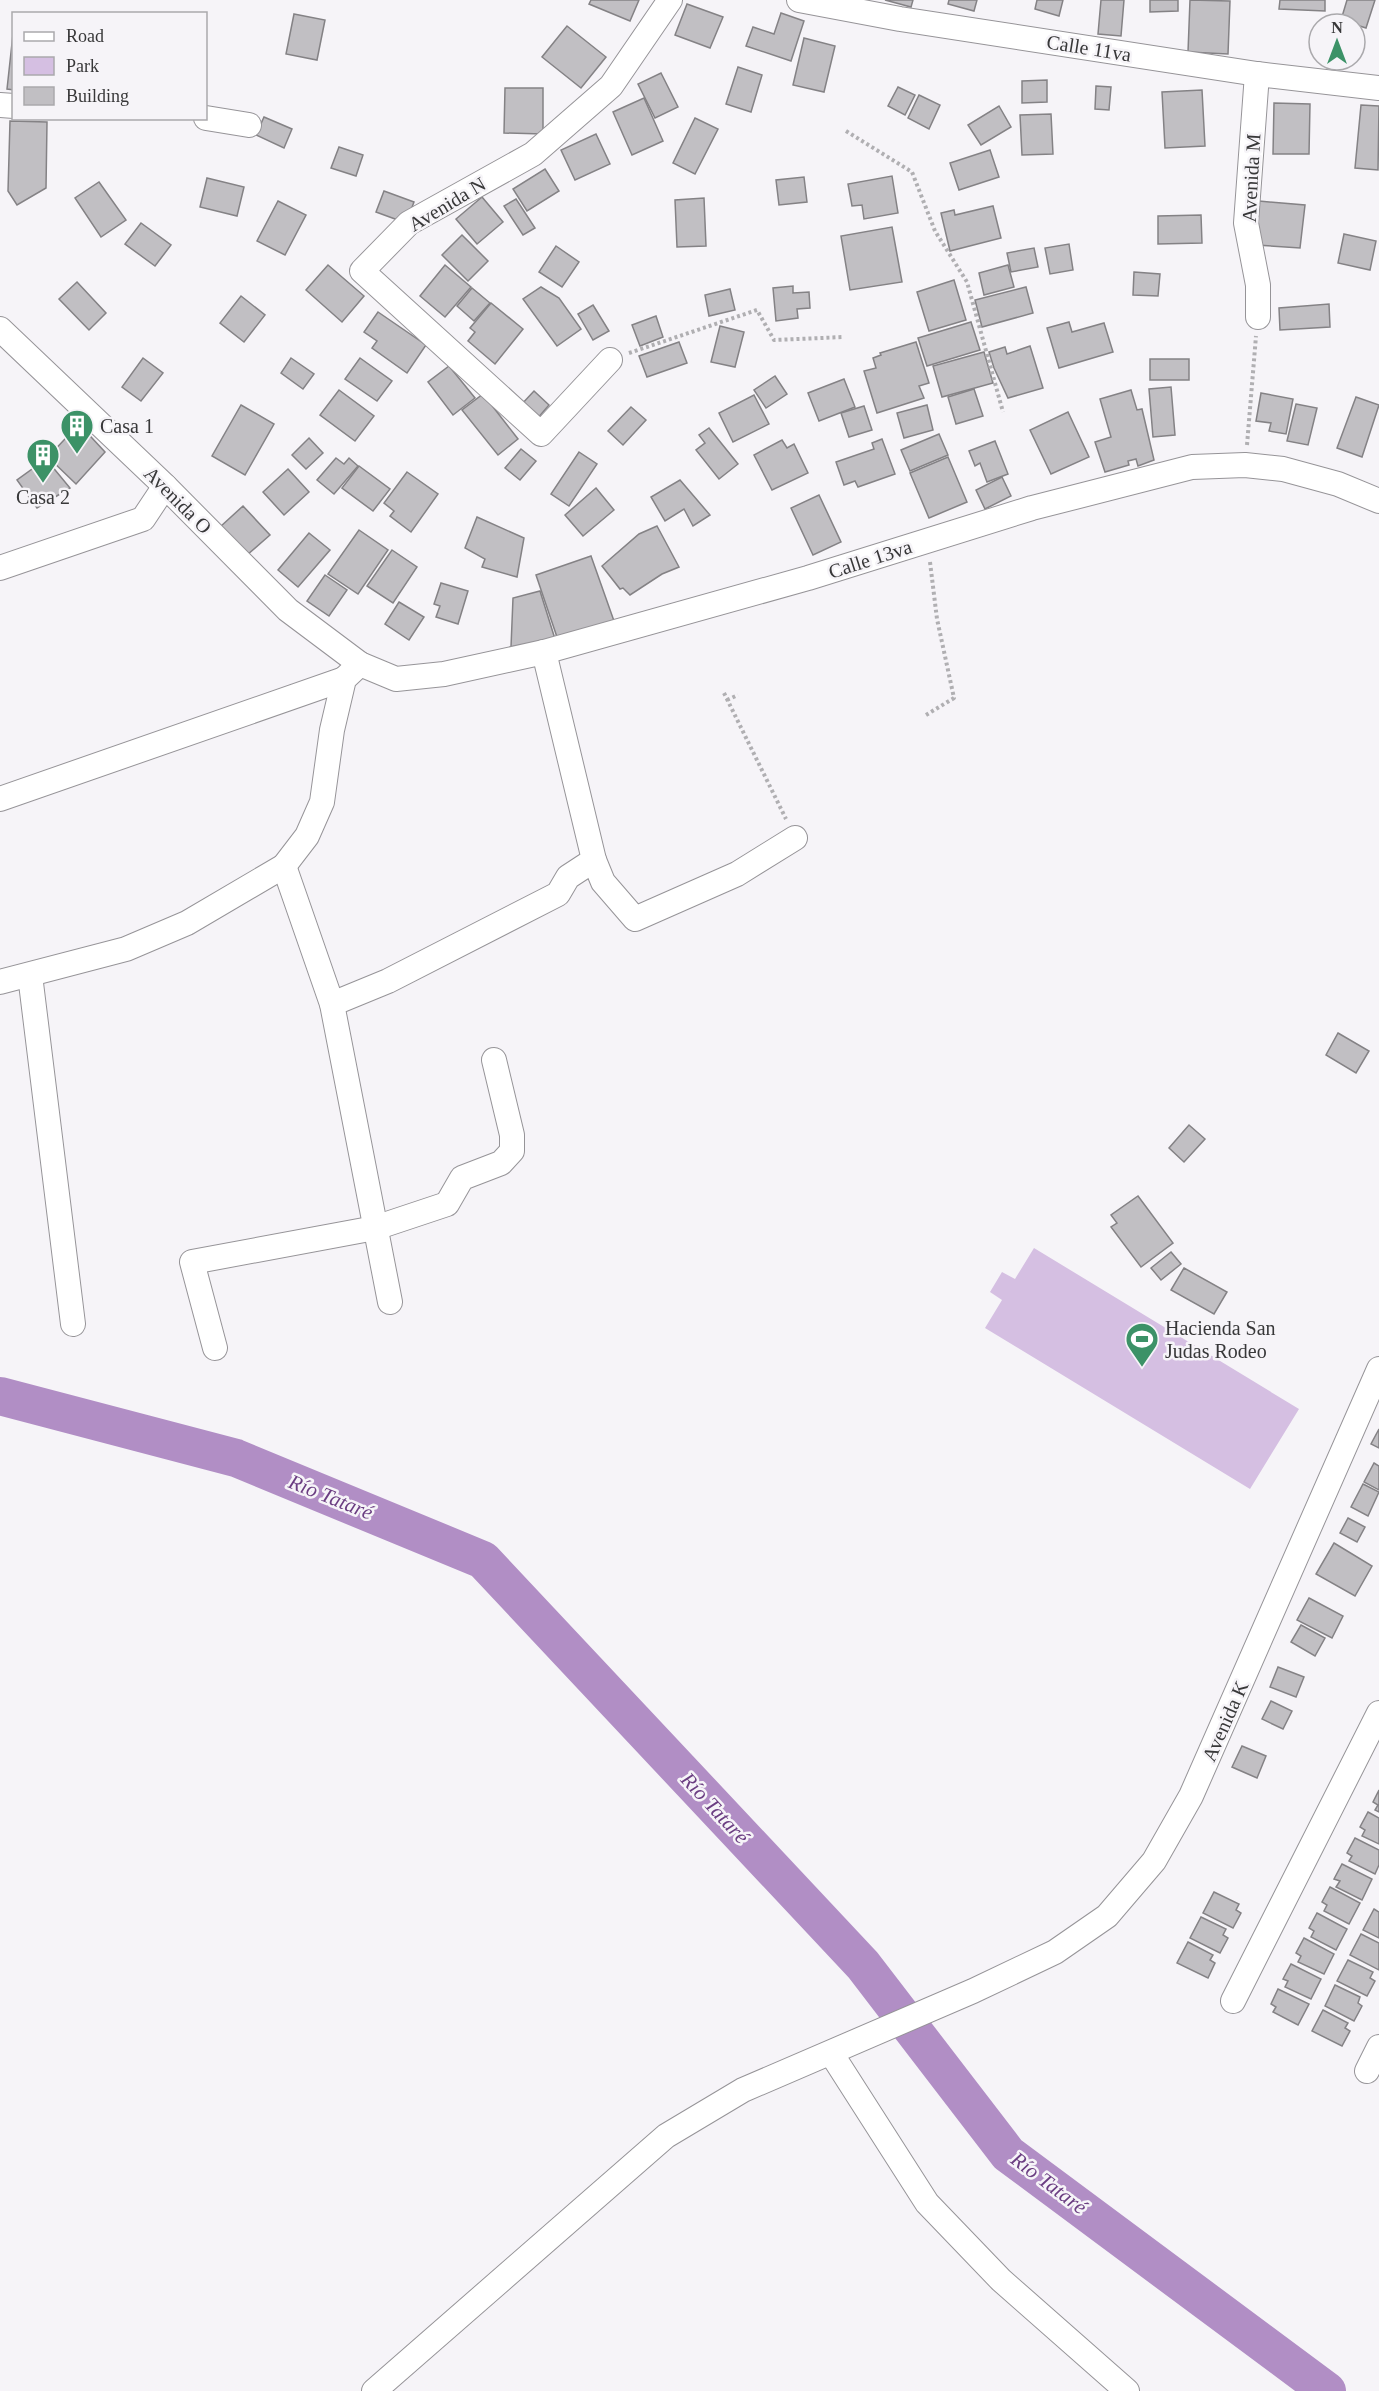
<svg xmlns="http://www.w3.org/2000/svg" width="1379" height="2391" viewBox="0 0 1379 2391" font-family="Georgia,serif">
<rect width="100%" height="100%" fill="#f6f4f8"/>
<polygon fill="#d5bfe2" points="1034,1248 1299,1409 1250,1489 985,1328 1002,1300 990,1292 1002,1272 1015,1279"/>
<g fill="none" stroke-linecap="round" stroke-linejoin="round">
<polyline stroke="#b18ec5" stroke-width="38" points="0,1396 236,1458 483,1560 863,1965 1008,2154 1327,2391"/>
</g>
<g fill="#c1bfc3" stroke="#848285" stroke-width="1.5">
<polygon points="591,0 639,0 630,21 589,4"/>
<polygon points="885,0 913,0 911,7"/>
<polygon points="949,0 977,0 974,11 948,4"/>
<polygon points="1037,0 1063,0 1059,16 1035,9"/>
<polygon points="1101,0 1124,0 1121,36 1098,34"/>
<polygon points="1150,0 1178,0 1178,11 1150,12"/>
<polygon points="1190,0 1230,1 1228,54 1188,52"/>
<polygon points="1280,0 1325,0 1325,11 1279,9"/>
<polygon points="1347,0 1375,0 1366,28 1341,20"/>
<polygon points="687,4 723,17 710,48 675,35"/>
<polygon points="781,13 804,21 791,61 746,46 753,27 774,34"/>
<polygon points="294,14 325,20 317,60 286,54"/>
<polygon points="567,26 606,57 581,88 542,57"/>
<polygon points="13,34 14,34 14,90 7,89"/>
<polygon points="804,38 835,46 824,92 793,85"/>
<polygon points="738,67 762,75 751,112 726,104"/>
<polygon points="661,73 678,107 655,118 638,84"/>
<polygon points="1047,80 1047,102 1022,103 1022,81"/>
<polygon points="1096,86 1111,87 1109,110 1095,109"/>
<polygon points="898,87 915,95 905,115 888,106"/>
<polygon points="505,88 543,88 543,134 504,133"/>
<polygon points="1202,90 1205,146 1165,148 1162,92"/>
<polygon points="919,95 940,105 929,129 908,118"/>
<polygon points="644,98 663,141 632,155 613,112"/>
<polygon points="1274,103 1310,104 1309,154 1273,154"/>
<polygon points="1361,105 1379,106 1378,170 1355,168"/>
<polygon points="999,106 1011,127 981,145 968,125"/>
<polygon points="1051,114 1053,154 1022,155 1020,115"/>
<polygon points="264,117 292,129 284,148 256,135"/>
<polygon points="695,118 718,129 695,174 673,163"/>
<polygon points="10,121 47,122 46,188 17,205 8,191"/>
<polygon points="596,134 610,164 575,180 561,150"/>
<polygon points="339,147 363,155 356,176 331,168"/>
<polygon points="990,150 999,177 959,190 950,163"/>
<polygon points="545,169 559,191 527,211 513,189"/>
<polygon points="892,176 898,213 864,219 862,205 852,206 848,184"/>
<polygon points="804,177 807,202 779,205 776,180"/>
<polygon points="207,178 244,187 237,216 200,207"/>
<polygon points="99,182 126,220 101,237 75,198"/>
<polygon points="384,191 414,202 406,223 376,212"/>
<polygon points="482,197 503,222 477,244 456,219"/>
<polygon points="704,198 706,246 677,247 675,200"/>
<polygon points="516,199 535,228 523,235 504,206"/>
<polygon points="278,201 306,215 285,255 257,241"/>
<polygon points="1259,201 1305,205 1300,248 1256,245"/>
<polygon points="993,206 1001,238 950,251 941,213 954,210 955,215"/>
<polygon points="1201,215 1202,243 1158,244 1158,216"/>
<polygon points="141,223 171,245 155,266 125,244"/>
<polygon points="892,227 902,282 850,290 841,236"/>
<polygon points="1344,234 1376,241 1370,270 1338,263"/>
<polygon points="462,235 488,261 468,281 442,255"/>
<polygon points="1069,244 1073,270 1050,274 1045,248"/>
<polygon points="556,246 579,262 562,287 539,272"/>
<polygon points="1034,248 1038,267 1011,272 1007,253"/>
<polygon points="328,265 364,296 342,322 306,290"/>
<polygon points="445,265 471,287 445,317 420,296"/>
<polygon points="1008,265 1014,287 984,295 979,273"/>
<polygon points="1134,272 1160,274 1158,296 1133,295"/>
<polygon points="954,280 966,320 929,331 917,292"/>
<polygon points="77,282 106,313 89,330 59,299"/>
<polygon points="793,286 793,293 809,292 810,308 797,309 798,318 776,321 773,288"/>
<polygon points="541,287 559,298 581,329 557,346 523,299"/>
<polygon points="1026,287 1033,313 982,327 975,300"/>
<polygon points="472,288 490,303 474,321 457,306"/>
<polygon points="730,289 735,310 709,316 705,295"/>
<polygon points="241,296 265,315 244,342 220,323"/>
<polygon points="491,303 523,329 495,364 468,341 475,332 470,328"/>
<polygon points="1329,304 1330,327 1280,330 1279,308"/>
<polygon points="593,305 609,331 593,340 578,314"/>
<polygon points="378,312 426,345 407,373 372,348 377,341 364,332"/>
<polygon points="656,316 663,337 640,346 632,325"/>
<polygon points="971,322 980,350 927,366 918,338"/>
<polygon points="1069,322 1072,332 1104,323 1113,352 1059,368 1047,328"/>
<polygon points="720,326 744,332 735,367 711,362"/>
<polygon points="679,342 687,363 647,377 639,356"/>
<polygon points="916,342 929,383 919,386 924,398 877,413 864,371 876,368 873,358 881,355 880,353"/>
<polygon points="1030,346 1043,388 1008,398 994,368 989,352 1005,347 1007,354"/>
<polygon points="984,352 993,383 942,397 933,366"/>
<polygon points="143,358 163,373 141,401 122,387"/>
<polygon points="291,358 314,374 303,389 281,373"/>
<polygon points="360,358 392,381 377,401 345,379"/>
<rect x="1150" y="359" width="39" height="21"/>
<polygon points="449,366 475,398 453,415 428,382"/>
<polygon points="775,376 787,394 766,408 754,390"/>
<polygon points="844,379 855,407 819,421 808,393"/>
<polygon points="1171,387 1175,435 1153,437 1149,389"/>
<polygon points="974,389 983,416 956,424 948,397"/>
<polygon points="339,390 374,416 355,441 320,415"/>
<polygon points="1131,390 1137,410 1142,409 1154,460 1138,466 1136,459 1128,461 1129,465 1105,472 1095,442 1111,437 1100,399"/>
<polygon points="534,391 549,405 537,419 521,405"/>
<polygon points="1261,393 1293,399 1286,434 1269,431 1271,423 1256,421"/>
<polygon points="483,394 518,439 498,455 462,410"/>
<polygon points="754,395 769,424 733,442 719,413"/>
<polygon points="1356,397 1379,405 1362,457 1337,448"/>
<polygon points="1296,404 1317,408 1308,445 1287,441"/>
<polygon points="241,405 274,424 245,475 212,456"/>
<polygon points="927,405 933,430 904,438 897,413"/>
<polygon points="864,406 872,430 849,437 841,413"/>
<polygon points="631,407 646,420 623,445 608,431"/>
<polygon points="1068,412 1089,457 1051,474 1030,430"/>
<polygon points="79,424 105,452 76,484 48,457"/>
<polygon points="709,428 738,464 719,479 696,450 705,443 699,435"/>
<polygon points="939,434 948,455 910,471 901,450"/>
<polygon points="309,438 323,453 306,469 292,455"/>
<polygon points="882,439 895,474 858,487 855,481 844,485 836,462 874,449 872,443"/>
<polygon points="782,440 787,448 794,444 808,473 772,490 754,455"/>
<polygon points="995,441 1008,474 987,482 980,463 975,466 969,451"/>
<polygon points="521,449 536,461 520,480 505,468"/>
<polygon points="579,452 597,464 569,506 551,494"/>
<polygon points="948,457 967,502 929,518 910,473"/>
<polygon points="336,458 344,464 349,458 358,466 334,494 317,480"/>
<polygon points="46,459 70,488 37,508 17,480"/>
<polygon points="359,466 390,489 373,511 342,488"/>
<polygon points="288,469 309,492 284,515 263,492"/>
<polygon points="407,472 438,494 411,532 390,516 394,511 384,503"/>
<polygon points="1002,477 1011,496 985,509 976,490"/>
<polygon points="680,480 710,515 693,526 684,509 665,521 651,497"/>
<polygon points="596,488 614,510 583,536 565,515"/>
<polygon points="819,495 841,542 813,555 791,508"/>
<polygon points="243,506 270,535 247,555 220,527"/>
<polygon points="477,517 524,538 517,577 482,567 485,559 465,548"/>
<polygon points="657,526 679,567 662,574 630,595 623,588 620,589 602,566 639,534"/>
<polygon points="359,530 388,550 358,594 328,574"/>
<polygon points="309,533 330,550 298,587 278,570"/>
<polygon points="392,550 417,567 393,603 367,586"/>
<polygon points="591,556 614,621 558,640 536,575"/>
<polygon points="325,575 347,590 329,616 307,601"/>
<polygon points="441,583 468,591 458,624 436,617 440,606 434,604"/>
<polygon points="540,591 555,639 511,647 513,598"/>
<polygon points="399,602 424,617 409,640 385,624"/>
<polygon points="1338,1033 1369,1051 1356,1073 1326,1055"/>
<polygon points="1189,1125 1205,1139 1184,1162 1169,1148"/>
<polygon points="1138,1196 1173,1243 1141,1267 1111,1227 1117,1223 1111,1215"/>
<polygon points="1171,1252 1181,1264 1161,1280 1151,1268"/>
<polygon points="1184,1268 1227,1292 1214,1314 1171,1290"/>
<polygon points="1379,1429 1379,1448 1371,1444"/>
<polygon points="1374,1463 1379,1466 1379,1490 1364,1482"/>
<polygon points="1363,1484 1379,1492 1368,1516 1351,1507"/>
<polygon points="1348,1518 1365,1527 1357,1542 1340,1533"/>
<polygon points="1334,1543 1372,1566 1355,1596 1316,1574"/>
<polygon points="1309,1598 1343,1616 1332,1638 1297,1620"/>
<polygon points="1301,1625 1325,1638 1315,1656 1291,1642"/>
<polygon points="1278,1667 1304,1677 1296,1697 1270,1687"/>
<polygon points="1271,1701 1292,1711 1283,1729 1262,1719"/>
<polygon points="1242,1746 1266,1756 1257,1778 1232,1767"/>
<polygon points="1379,1790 1379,1812 1375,1810 1378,1805 1373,1802"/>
<polygon points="1368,1812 1379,1818 1379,1844 1362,1836 1365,1830 1360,1827"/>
<polygon points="1355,1838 1379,1850 1379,1865 1375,1874 1349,1861 1352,1856 1347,1853"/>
<polygon points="1342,1864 1372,1879 1362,1900 1336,1887 1340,1881 1334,1879"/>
<polygon points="1330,1887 1360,1903 1349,1924 1324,1911 1327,1905 1322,1902"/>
<polygon points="1214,1892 1239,1904 1236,1910 1241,1913 1233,1928 1203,1913"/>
<polygon points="1374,1909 1379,1912 1379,1938 1363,1930"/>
<polygon points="1317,1913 1347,1929 1336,1950 1311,1937 1314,1931 1309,1928"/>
<polygon points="1201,1917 1226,1929 1223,1935 1228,1938 1220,1953 1190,1938"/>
<polygon points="1361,1934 1379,1943 1379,1970 1350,1955"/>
<polygon points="1304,1938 1334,1954 1324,1974 1298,1962 1301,1956 1296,1953"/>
<polygon points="1188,1942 1213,1955 1210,1960 1215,1963 1208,1978 1177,1963"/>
<polygon points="1348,1960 1373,1972 1370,1978 1375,1981 1367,1996 1337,1981"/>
<polygon points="1291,1964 1321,1979 1311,1999 1285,1987 1288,1981 1283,1979"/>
<polygon points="1335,1985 1360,1997 1358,2003 1362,2006 1354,2021 1325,2006"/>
<polygon points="1278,1989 1309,2004 1298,2025 1273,2012 1276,2007 1271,2004"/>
<polygon points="1323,2010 1348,2023 1345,2028 1350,2031 1342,2046 1312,2031"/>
</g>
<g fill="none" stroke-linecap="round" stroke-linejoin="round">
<g stroke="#969498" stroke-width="26">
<g id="minor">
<polyline points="799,0 900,19 1257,74 1379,88"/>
<polyline points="1257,74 1246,223 1258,285 1258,317"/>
<polyline points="0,105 14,106"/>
<polyline points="206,118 249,125"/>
<polyline points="0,329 165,486 288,610 360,664 396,679 444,674 544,652 808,578 1032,508 1192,467 1245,465 1283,469 1338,484 1379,501"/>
<polyline points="610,360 541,434 362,271 409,223 533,154 611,86 670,0"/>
<polyline points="0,568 143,519 165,486"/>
<polyline points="0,799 344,679"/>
<polyline points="594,860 603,882 635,919 737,874 795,838"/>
<polyline points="284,866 332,1004 390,1302"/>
<polyline points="30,975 73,1324"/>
<polyline points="0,982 126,949 187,923 284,866 307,836 322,802 332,730 344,679 360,664"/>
<polyline points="332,1004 388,981 558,894 568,877 594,860 544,652"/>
<polyline points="215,1348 192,1262 375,1228 447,1204 462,1178 501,1163 512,1151 512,1135 494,1060"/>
<polyline points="1233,2001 1379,1713"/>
<polyline points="831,2053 927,2203 1001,2280 1127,2391"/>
<polyline points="1367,2071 1379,2047"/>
<polyline points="374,2391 666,2136 743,2090 973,1991 1055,1952 1107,1916 1154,1861 1191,1796 1379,1369"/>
</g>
</g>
<g stroke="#b0afb2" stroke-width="4" stroke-dasharray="3 3" stroke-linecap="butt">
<polyline points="846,131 912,172 935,231 967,282 1003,412"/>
<polyline points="629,353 757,310 774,340 844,337"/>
<polyline points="1247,445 1256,336"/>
<polyline points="724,693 786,819"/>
<polyline points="727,700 738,695"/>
<polyline points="926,715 954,698 937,619 930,562"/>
</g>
<use href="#minor" stroke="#fff" stroke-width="24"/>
</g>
<defs>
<g id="building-pin" transform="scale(1.725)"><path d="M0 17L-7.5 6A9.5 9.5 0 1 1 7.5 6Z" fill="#3c9267" stroke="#f6f4f8"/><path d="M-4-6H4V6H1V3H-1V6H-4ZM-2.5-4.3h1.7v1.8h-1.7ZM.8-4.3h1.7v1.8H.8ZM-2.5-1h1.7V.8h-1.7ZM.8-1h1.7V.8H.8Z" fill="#fff"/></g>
<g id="stadium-pin" transform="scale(1.725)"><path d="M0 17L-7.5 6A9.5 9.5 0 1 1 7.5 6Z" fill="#3c9267" stroke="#f6f4f8"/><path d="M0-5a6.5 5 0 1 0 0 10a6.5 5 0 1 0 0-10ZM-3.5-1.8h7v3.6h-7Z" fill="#fff"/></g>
</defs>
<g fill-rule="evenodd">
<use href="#building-pin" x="77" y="426"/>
<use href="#building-pin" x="43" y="455"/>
<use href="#stadium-pin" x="1142" y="1339"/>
</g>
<g text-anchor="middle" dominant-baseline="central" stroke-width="5" stroke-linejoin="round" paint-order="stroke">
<g font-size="20" fill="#383839" stroke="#f6f4f8">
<text transform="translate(1089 48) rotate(9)">Calle 11va</text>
<text transform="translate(1251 178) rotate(-87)">Avenida M</text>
<text transform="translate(447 204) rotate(-31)">Avenida N</text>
<text transform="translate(178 500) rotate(45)">Avenida O</text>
<text transform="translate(870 559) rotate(-18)">Calle 13va</text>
<text transform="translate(1225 1721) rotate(-66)">Avenida K</text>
</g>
<g font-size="20" fill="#383839" stroke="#f6f4f8" text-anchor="start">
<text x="100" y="426">Casa 1</text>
<text x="43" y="497" text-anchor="middle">Casa 2</text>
<text x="1165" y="1328">Hacienda San<tspan x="1165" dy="23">Judas Rodeo</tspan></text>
</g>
<g font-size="21" font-style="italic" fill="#6b3e82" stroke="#f6f4f8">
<text transform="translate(331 1497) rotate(22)">Río Tataré</text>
<text transform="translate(715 1808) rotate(47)">Río Tataré</text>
<text transform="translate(1049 2183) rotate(37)">Río Tataré</text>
</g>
</g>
<rect x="12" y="12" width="195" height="108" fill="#f6f4f8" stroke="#aaa9ac" stroke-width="1.5"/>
<rect x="24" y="32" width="30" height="9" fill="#ffffff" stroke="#aaa9ac" stroke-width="1.5"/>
<text x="66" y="42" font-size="18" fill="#383839">Road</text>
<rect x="24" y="57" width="30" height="18" fill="#d5bfe2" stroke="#aaa9ac" stroke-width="1.5"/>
<text x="66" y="72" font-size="18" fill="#383839">Park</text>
<rect x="24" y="87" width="30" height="18" fill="#c1bfc3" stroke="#aaa9ac" stroke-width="1.5"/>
<text x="66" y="102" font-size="18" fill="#383839">Building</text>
<g transform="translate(1337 42)"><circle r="28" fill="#f6f4f8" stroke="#aaa9ac" stroke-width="1.5"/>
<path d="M0-4.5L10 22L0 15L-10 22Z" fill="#3c9267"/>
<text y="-9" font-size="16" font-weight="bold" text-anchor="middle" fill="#383839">N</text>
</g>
</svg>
